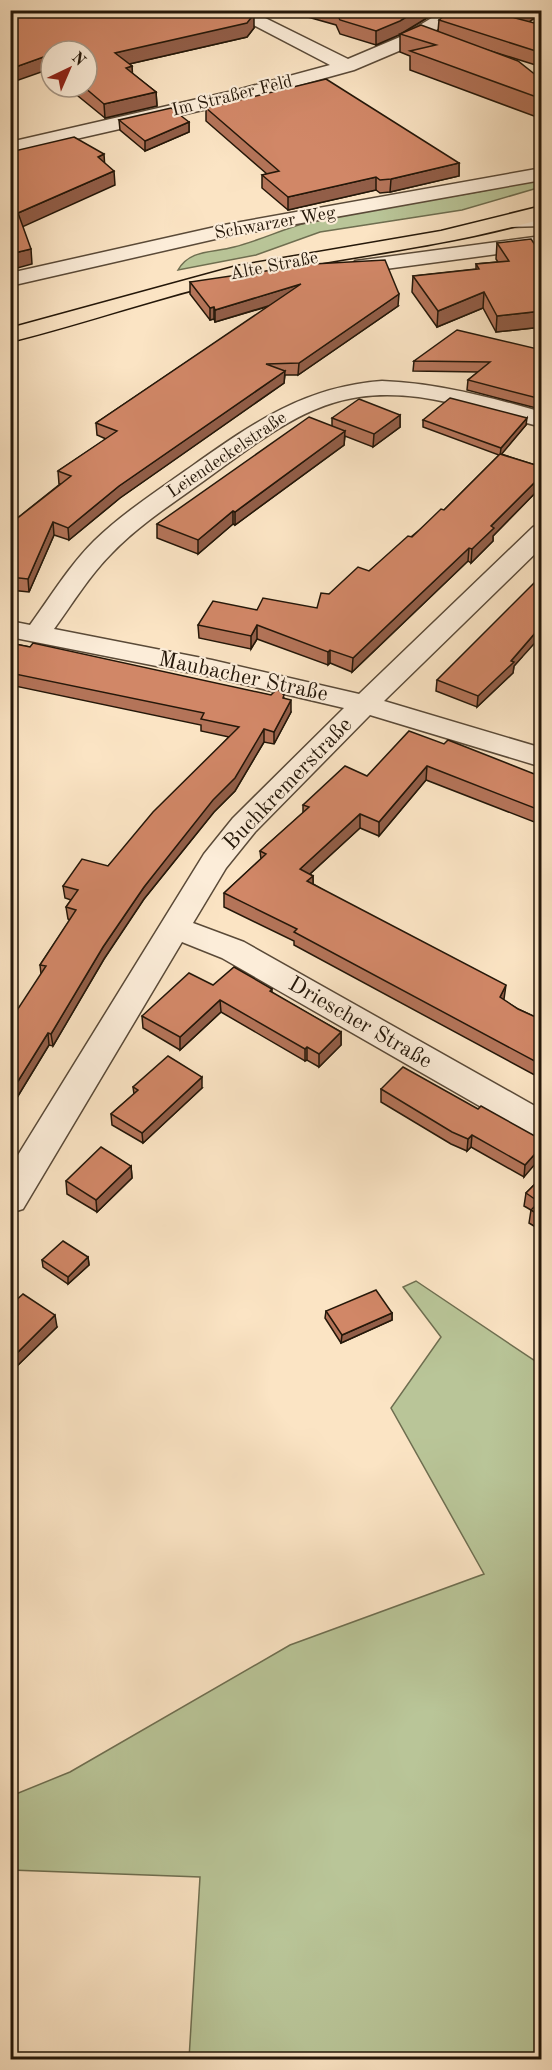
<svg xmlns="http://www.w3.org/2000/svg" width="552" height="2070" viewBox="0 0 552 2070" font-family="'Old Standard TT',serif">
<rect width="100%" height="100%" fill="#fbe4c4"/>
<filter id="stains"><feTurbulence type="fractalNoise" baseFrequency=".00333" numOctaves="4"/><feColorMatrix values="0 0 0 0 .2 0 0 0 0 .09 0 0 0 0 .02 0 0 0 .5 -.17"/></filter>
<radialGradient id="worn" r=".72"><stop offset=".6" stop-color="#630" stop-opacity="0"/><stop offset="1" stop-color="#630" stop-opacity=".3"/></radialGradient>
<g fill="#b9c598" stroke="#6e6e50" stroke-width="1.5">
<path d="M541 179V187L462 210 320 232 256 255 178 270C190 249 213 253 234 247 262 240 289 226 317 220 391 204 467 197 541 179Z"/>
<polygon points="416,1281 541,1365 541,2059 189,2059 200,1877 11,1870 11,1796 70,1772 290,1645 484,1574 391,1408 441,1337 403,1287"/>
</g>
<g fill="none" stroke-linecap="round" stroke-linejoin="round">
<g stroke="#5a4a38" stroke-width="3">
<g id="service">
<polygon points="524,10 542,10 542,16 526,12"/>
<polygon points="542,220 542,226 506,227 500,224 506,221"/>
</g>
</g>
<g stroke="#5a4a38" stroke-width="3">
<g id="minor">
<polygon points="225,10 249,10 348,59 400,37 445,10 467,10 413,45 354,70 238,102 10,154 10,142 237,90 330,65"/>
<polygon points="542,168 542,180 224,237 10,286 10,273 224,225"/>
<polygon points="542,236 542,248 363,272 355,271 352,266 355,261 363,260"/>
<path d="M382 381C437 383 489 397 542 412V427C482 412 422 388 359 397 301 405 251 447 205 480 173 503 139 525 112 553 89 576 73 603 54 629L212 660 359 694 533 527 542 524V547L384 701 542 748V767L370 715 255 832 226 868 193 923 244 942 542 1110V1139L530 1135 222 958 182 942 23 1209 10 1213V1168L204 854 233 818 344 708 212 677 10 637V621L30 625C51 596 69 566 94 541 122 514 154 493 185 471 249 426 301 387 382 381Z"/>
</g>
</g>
<g stroke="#241709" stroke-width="3">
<path id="primary" d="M542 206V219C442 248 339 257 238 279 161 296 87 323 10 342V328L237 266 441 231Z"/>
</g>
<use href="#service" fill="#fcedd9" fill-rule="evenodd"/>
<use href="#minor" fill="#fcedd9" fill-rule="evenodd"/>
<use href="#primary" fill="#fbe4c4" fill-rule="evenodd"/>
</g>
<g fill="#b47459" stroke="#241709" stroke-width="1.5">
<polygon points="10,10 254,28 247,37 129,64 132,66 132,73 156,92 157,106 105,118 67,87 87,87 51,51 51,73 47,70"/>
<polygon points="283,10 440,10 401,34 438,31 439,20 536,17 529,22 542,25 542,67 481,48 542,80 542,119 410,70 410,56 400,52 400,34 376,45 340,34 336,25"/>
<polygon points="206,108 459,163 459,176 390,192 380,193 376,190 288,210 262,188 262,175 267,174 206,121"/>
<polygon points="119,120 189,122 189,132 145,151 120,130"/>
<polygon points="497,243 542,255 542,327 496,332 483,308 437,327 412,292 413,276 476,269 476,264 498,262 496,259"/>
<polygon points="190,282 398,306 298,375 285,375 284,383 120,498 69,540 54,535 29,592 10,590 10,524 60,484 59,484 58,471 106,439 97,435 96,423 270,306 215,322 214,319 210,320 190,294"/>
<polygon points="542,350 542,407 540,409 467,390 468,380 478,372 413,371 414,361"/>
<polygon points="400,415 400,427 373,447 345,436 344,445 235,525 233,524 198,554 157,538 157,524 332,426 332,418"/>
<polygon points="423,420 526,425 501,454 542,467 542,486 493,536 493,541 471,563 468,561 352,672 330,663 328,665 257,639 251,649 199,638 198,625 257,610 317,608 329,594 369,571 444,510 499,455 423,427"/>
<polygon points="10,643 284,698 291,712 274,744 264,742 235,791 214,812 144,899 104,959 53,1046 49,1045 10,1109 41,974 40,965 70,920 68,919 66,907 71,900 65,898 63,886 108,866 229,737 201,731 201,725 10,685"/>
<polygon points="521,658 514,666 513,673 477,707 436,691 437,680"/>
<polygon points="444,744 542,777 542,825 426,780 379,836 360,828 310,874 313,876 313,884 518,1009 542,1020 542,1079 294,945 294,941 224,907 224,893 261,859 260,851 303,813 303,805 367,776"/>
<polygon points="213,985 272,989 272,993 341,1032 341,1045 319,1067 307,1060 305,1061 221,1012 180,1050 143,1028 142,1016"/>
<polygon points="133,1087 202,1088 143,1143 112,1125 111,1114 134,1094"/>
<polygon points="381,1089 478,1109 542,1140 524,1177 471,1147 467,1151 451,1144 381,1102"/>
<polygon points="131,1166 132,1178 97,1212 67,1194 66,1181"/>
<polygon points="542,1177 542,1231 529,1223 531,1210 524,1206 526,1193"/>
<polygon points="88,1257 89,1265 68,1284 43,1267 42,1260"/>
<polygon points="10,1306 57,1327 17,1366 10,1362"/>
<polygon points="326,1311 392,1313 392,1320 341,1343 325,1318"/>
</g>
<g fill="#925e48" stroke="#241709" stroke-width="1.5">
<polygon points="418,10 440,10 399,35 376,45 376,31"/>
<polygon points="527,10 536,10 536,17 514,32 515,18"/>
<polygon points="254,14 254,28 247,37 116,67 115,53"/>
<polygon points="46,56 47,70 10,83 10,69"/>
<polygon points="132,66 133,81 126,68"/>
<polygon points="156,92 157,106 105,118 104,104"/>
<polygon points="189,122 189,132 145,151 145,141"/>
<polygon points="104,154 105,169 98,157"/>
<polygon points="459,163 459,176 390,192 391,179"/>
<polygon points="114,171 115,185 20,228 18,213"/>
<polygon points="376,177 376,190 288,210 288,197"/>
<polygon points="31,249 32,264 10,270 10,254"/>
<polygon points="301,284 301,296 215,322 215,310"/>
<polygon points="484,292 483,308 437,327 438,311"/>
<polygon points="399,294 398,306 298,375 299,363"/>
<polygon points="214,307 214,319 210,320 210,308"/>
<polygon points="542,311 542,327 496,332 497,316"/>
<polygon points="285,371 284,383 120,498 69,540 68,528 119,486"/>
<polygon points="542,398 542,407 540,409 541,399"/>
<polygon points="400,415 400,427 373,447 374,434"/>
<polygon points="527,418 526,425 500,456 501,448"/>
<polygon points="345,431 344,445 235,525 235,512"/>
<polygon points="542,475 542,486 493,536 493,541 471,563 472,549 491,526"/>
<polygon points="233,511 233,524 198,554 198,540"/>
<polygon points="53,522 54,535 29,592 28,579"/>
<polygon points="469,548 468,561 352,672 353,658"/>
<polygon points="257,625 257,639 251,649 251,636"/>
<polygon points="542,625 542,635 514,666 513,673 477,707 478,696 511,661"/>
<polygon points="330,650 330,663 328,665 328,652"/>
<polygon points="291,700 291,712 274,744 274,732"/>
<polygon points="264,729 264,742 235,791 214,812 144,899 104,959 53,1046 51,1034 103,947 144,887"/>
<polygon points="427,766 426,780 379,836 379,822"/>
<polygon points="360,814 360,828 300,883 300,869"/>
<polygon points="313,876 313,889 307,881"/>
<polygon points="506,985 504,999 498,1011 500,997"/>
<polygon points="220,1000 221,1012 180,1050 180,1037"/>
<polygon points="341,1032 341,1045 319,1067 319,1054"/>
<polygon points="48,1033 49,1045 10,1109 10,1094"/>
<polygon points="307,1047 307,1060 305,1061 305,1049"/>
<polygon points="202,1077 202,1088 143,1143 142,1133"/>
<polygon points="472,1135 471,1147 467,1151 468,1139"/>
<polygon points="542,1146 542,1156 524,1177 525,1165"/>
<polygon points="131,1166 132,1178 97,1212 96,1200"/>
<polygon points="88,1257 89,1265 68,1284 68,1277"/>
<polygon points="392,1313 392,1320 341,1343 342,1335"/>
<polygon points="55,1315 57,1327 17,1366 15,1355"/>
</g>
<g fill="#d18767" stroke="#241709" stroke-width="1.5">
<polygon points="10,10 247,10 254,14 247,23 115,53 132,66 126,68 156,92 104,104 84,87 87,87 87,51 51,51 51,60 46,56 10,69"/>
<polygon points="332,10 418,10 400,21 376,31 340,20 336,12"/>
<polygon points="452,10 527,10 515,18 542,25 542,53 439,20"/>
<polygon points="421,25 518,61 542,80 542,99 410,51 436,45 400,34"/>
<polygon points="326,79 459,163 391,179 380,180 376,177 288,197 262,175 279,171 206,108"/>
<polygon points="171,108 189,122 145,141 119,120"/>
<polygon points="74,137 104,154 98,157 114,171 18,213 31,249 10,254 10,152"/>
<polygon points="531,239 542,255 542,311 497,316 484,292 438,311 413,276 479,269 476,264 509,261 497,243"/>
<polygon points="385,260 399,294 299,363 266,364 285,371 119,486 68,528 53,522 28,579 10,577 10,524 71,476 58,471 117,431 96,423 301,284 215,310 214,307 210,308 190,282 313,264"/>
<polygon points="457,330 542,350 542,398 541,399 468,380 490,362 414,361"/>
<polygon points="450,398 527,418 501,448 423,420"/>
<polygon points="359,399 400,415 374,434 332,418"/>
<polygon points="309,417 345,431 235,512 233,511 198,540 157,524"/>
<polygon points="500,454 542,467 542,475 491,526 494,528 472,549 469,548 353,658 330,650 328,652 257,625 251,636 198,625 213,601 257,610 263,598 317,608 321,593 329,594 358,567 369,571 408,536 412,537 441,509 444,510"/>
<polygon points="542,575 542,625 511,661 514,662 478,696 437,680"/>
<polygon points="10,643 30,647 33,643 271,695 277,689 284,695 283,698 291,700 274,732 264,729 235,778 213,800 144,887 103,947 51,1034 48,1033 10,1094 10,1021 46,966 40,965 76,910 66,907 78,890 63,886 82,859 108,866 153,812 239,727 201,719 204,713 10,673"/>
<polygon points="409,731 444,744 448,740 542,777 542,811 427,766 379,822 360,814 300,869 313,876 307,881 506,985 500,997 518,1009 542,1020 542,1065 294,932 297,929 224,893 266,854 260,851 309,807 303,805 345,766 367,776"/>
<polygon points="234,967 272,989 270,991 341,1032 319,1054 307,1047 305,1049 220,1000 180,1037 142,1016 189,973 213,985"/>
<polygon points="168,1056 202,1077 142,1133 111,1114 138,1090 133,1087"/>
<polygon points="403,1067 478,1109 481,1106 542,1140 542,1146 525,1165 472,1135 468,1139 452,1132 381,1089"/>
<polygon points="101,1147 131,1166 96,1200 66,1181"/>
<polygon points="542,1177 542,1217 531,1210 539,1202 526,1193"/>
<polygon points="63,1241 88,1257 68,1277 42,1260"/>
<polygon points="376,1290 392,1313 342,1335 326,1311"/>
<polygon points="23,1294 55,1315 15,1355 10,1352 10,1306"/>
</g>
<g text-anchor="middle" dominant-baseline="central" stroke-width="4.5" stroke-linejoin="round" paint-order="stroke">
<g font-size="18" fill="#241709" stroke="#fcedd9">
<text transform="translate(232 96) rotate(-14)">Im Straßer Feld</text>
<text transform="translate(275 223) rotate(-10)">Schwarzer Weg</text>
<text transform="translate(274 266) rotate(-11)">Alte Straße</text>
<text transform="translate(227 455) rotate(-34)">Leiendeckelstraße</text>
</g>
<g font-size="22" fill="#241709" stroke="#fcedd9">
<text transform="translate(243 677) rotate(12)">Maubacher Straße</text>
<text transform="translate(288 784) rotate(-46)">Buchkremerstraße</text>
<text transform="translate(360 1023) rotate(30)">Driescher Straße</text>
</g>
</g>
<rect width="552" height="2070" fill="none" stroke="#fbe4c4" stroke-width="36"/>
<rect x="12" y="12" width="528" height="2046" fill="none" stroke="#241709" stroke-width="3"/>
<rect x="18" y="18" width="516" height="2034" fill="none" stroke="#241709" stroke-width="1.5"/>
<g transform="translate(69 69) rotate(44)"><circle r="28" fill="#fcedd9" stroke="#a69786" stroke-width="1.5"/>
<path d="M0-4.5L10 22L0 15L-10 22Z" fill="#8f2418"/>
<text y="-9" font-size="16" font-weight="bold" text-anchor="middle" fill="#241709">N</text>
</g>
<rect width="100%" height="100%" filter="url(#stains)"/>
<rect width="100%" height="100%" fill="url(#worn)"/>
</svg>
